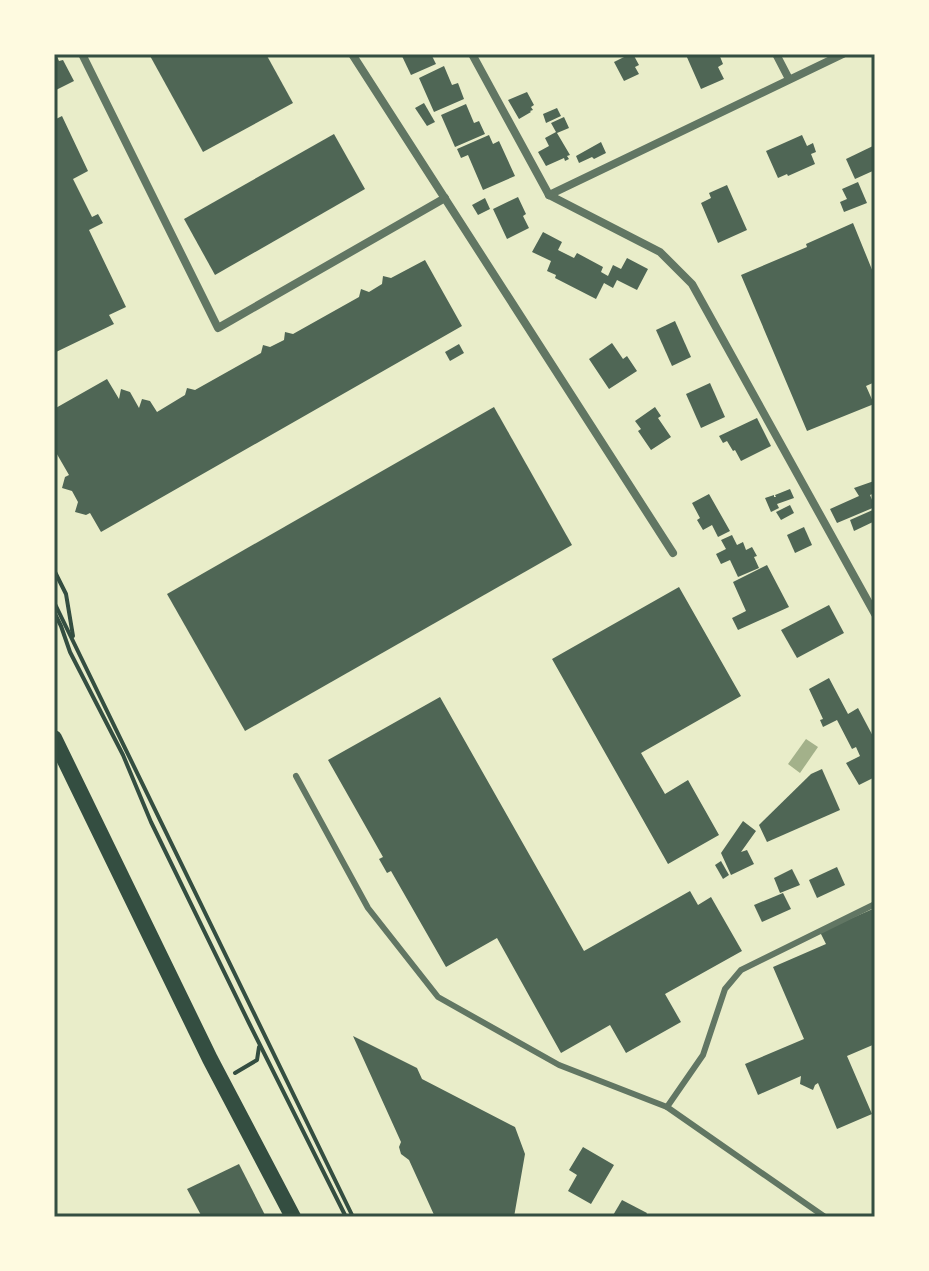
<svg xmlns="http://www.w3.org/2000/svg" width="929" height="1271" viewBox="0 0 929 1271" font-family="'Roboto Serif',serif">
<rect width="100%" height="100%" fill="#e9edc9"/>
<polygon fill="#a3b18a" points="806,739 818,747 800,773 788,764"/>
<g fill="#4f6655">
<polygon points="54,54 56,54 59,61 63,60 74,81 54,91"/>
<polygon points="149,54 266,54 293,103 203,152"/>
<polygon points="401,54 431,54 436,64 411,75"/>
<polygon points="630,54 633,54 639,65 635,67 639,74 624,81 614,62"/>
<polygon points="688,54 719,54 723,64 718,67 724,79 701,89 686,55"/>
<polygon points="444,66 452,85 458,83 464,99 434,112 419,78"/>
<polygon points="527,92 534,105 531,107 533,110 530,111 531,112 519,119 508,100"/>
<polygon points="424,103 435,122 427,126 415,108"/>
<polygon points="466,104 474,123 479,121 485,134 455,147 441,115"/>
<polygon points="557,108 561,116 546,123 543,114"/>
<polygon points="62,116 88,171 73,179 92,217 98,214 103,223 89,230 126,307 109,315 114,324 54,353 54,120"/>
<polygon points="564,117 569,128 557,133 570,155 567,156 569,159 565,161 564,158 546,166 538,152 549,146 545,138 556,132 551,123"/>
<polygon points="334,134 365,189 215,275 184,219"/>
<polygon points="489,135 493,144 499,141 515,176 483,190 468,155 461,158 457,149"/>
<polygon points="802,135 807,146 813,143 816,152 811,154 815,164 788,176 787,174 778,178 766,151"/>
<polygon points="601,142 606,153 594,159 592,157 579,163 576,156"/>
<polygon points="875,145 875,170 855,179 846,159"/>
<polygon points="858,182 867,203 844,212 840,202 847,199 842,189"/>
<polygon points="727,185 747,230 718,243 701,203 711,198 709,193"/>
<polygon points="518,197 526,214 523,216 529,228 507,239 493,209"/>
<polygon points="485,198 490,209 478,215 472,205"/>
<polygon points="853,223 875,277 875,382 866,386 874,404 807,431 741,275 807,247 806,244"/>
<polygon points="543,232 562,242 558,250 574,258 577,253 603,267 601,272 608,276 613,265 621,269 627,258 648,269 637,290 617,280 613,288 604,283 596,299 555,278 556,275 547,271 551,261 532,252"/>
<polygon points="425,260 462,326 101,532 90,513 86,515 75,512 78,502 72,491 62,488 65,477 69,475 54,449 54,409 107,379 119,399 121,389 130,392 139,408 142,399 150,401 157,412 185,395 187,388 195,390 261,353 263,345 270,347 284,340 285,332 293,334 359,297 361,289 369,292 382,284 383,276 391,278"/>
<polygon points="675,321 691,357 672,366 656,330"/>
<polygon points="612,343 623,359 627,356 637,371 609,389 589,359"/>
<polygon points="459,344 464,353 450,361 445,352"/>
<polygon points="710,383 725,417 701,428 686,394"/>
<polygon points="494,407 572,545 245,731 167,594"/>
<polygon points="655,407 661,416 658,418 671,437 651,450 638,431 641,429 635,421"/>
<polygon points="757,418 771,446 741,461 735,450 733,451 727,441 723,443 719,436"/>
<polygon points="874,481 875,493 870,495 875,507 837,523 830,509 859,496 854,488"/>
<polygon points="790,489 794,498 777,504 779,508 771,512 765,498 774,495 774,497 776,497 775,495"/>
<polygon points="709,494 730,531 718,537 712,525 703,530 697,520 700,518 692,503"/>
<polygon points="790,505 794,513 781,520 776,512"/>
<polygon points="875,509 875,521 854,531 850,520"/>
<polygon points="804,527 812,545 795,553 787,535"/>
<polygon points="732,535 737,545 743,542 746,550 752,547 757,556 754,557 759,568 738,577 730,560 721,564 716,554 726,549 721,540"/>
<polygon points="767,565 789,607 738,630 732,618 746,611 733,582"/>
<polygon points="679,587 741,696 641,753 665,794 688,780 719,835 668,864 552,659"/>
<polygon points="829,605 844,633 797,658 781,630"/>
<polygon points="829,678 848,714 858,708 875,740 875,777 859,785 846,763 860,756 856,747 852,749 837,720 823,727 820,720 823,719 809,689"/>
<polygon points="440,697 584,951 690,891 698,905 711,897 742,951 665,994 681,1022 626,1053 610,1025 561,1053 497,938 446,967 391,871 387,873 379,859 383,857 328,760"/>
<polygon points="822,769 840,810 767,842 759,825 811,774"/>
<polygon points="743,821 756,831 741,852 747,850 754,864 731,875 721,853"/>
<polygon points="721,861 729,875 723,879 715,865"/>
<polygon points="837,867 845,885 817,898 809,880"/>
<polygon points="792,869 800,885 780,893 774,878"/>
<polygon points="783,893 791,909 762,922 754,905"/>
<polygon points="875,908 875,1044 847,1056 872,1114 837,1129 818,1083 815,1085 813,1090 800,1084 801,1076 758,1095 745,1064 804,1039 773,967 826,944 820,932"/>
<polygon points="353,1036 417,1068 422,1079 515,1127 525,1154 514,1217 435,1217 409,1160 401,1154 399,1147 401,1142"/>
<polygon points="583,1147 614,1165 591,1204 568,1191 577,1175 569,1170"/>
<polygon points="239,1164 266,1217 202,1217 187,1189"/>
<polygon points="622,1200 647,1213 645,1217 612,1217"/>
</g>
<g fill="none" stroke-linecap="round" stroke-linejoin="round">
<g stroke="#344e41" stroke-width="4">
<polyline points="54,570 66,594 73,636"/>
<polyline points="54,602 353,1217"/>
<polyline points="54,612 61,626 70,652 123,755 151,822 249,1023 346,1217"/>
<polyline points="235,1073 257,1060 259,1047"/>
</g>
<g stroke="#617663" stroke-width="6">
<polyline points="296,776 368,908 438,997 559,1065 667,1107 825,1217"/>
<polyline points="667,1107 703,1055 725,989 741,970 875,904"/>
</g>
<g stroke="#617663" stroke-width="8">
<polyline points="82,54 218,328 445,198"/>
<polyline points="352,54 673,553"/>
<polyline points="472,54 549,195"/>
<polyline points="776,54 789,79"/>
<polyline points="549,195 660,252 692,284 875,614"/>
<polyline points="549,195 843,54"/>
</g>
<polyline stroke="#344e41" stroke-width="16" points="54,738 210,1059 293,1217"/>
</g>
<rect width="929" height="1271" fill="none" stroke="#fefae0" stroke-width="112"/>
<rect x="56" y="56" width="817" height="1159" fill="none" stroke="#344e41" stroke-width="3"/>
</svg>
